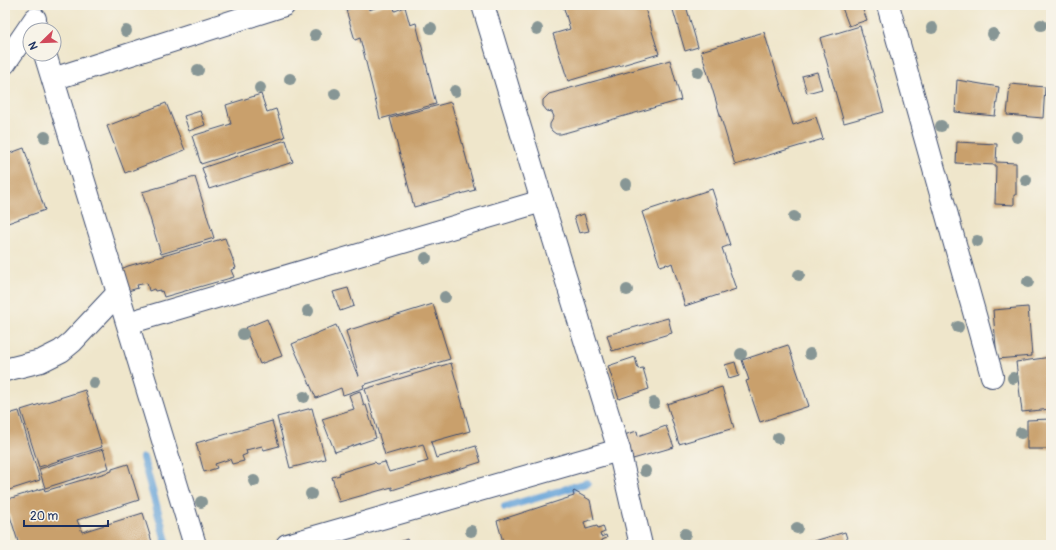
<svg xmlns="http://www.w3.org/2000/svg" width="1056" height="550" viewBox="0 0 1056 550" font-family="Pangolin,sans-serif">
<rect width="100%" height="100%" fill="#f7f3e8"/>
<filter id="ink" filterUnits="userSpaceOnUse"><feTurbulence type="fractalNoise" baseFrequency=".025" numOctaves="2"/><feDisplacementMap in="SourceGraphic" scale="8" xChannelSelector="R" yChannelSelector="G"/><feConvolveMatrix kernelMatrix="1 2 1 2 8 2 1 2 1" color-interpolation-filters="sRGB"/></filter>
<filter id="wash" filterUnits="userSpaceOnUse"><feTurbulence type="fractalNoise" baseFrequency=".012" numOctaves="4" result="noise"/><feDisplacementMap in="SourceGraphic" scale="16" xChannelSelector="R" yChannelSelector="G"/><feGaussianBlur stdDeviation="0.9" result="paint"/><feColorMatrix in="noise" values="0 0 0 0 0 0 0 0 0 0 0 0 0 0 0 0 0 1.4 0 .05"/><feComposite in="paint" operator="in"/></filter>
<g filter="url(#wash)">
<rect width="100%" height="100%" fill="#efe6cb"/>
<g fill="none" stroke-linecap="round" stroke-linejoin="round">
<g stroke="#67a4d9" stroke-width="8">
<polyline points="143,458 166,541"/>
<polyline points="505,507 587,483"/>
</g>
</g>
<g id="blocks">
<g fill="#c9a06c">
<polygon points="360,5 368,5 369,10 384,5 393,5 395,11 405,7 410,25 416,23 436,104 380,119 360,38 355,40 346,10"/>
<polygon points="563,5 644,5 659,54 568,81 553,34 570,29"/>
<polygon points="841,5 861,5 867,20 849,26"/>
<polygon points="686,6 698,47 685,51 673,10"/>
<polygon points="860,26 884,112 844,123 820,38"/>
<polygon points="764,32 793,125 816,117 823,139 735,165 701,51"/>
<polygon points="670,60 681,100 561,134 556,134 552,131 550,128 550,124 554,117 552,112 547,111 543,106 543,100 549,94"/>
<polygon points="817,72 822,89 807,93 802,76"/>
<polygon points="957,80 999,87 995,116 955,112"/>
<polygon points="1010,84 1045,87 1043,118 1007,115"/>
<polygon points="261,94 267,112 276,109 285,137 201,164 192,136 231,124 226,105"/>
<polygon points="451,102 475,190 414,207 390,118"/>
<polygon points="166,103 185,150 125,173 107,126"/>
<polygon points="200,111 205,125 189,131 184,116"/>
<polygon points="286,140 293,162 209,189 202,168"/>
<polygon points="957,142 997,144 996,162 1016,163 1016,195 1014,195 1014,205 995,204 996,165 956,163"/>
<polygon points="24,148 45,210 5,224 5,155"/>
<polygon points="195,177 214,238 161,254 142,192"/>
<polygon points="712,189 730,245 722,248 736,289 685,306 672,263 668,265 667,264 660,266 642,212"/>
<polygon points="584,214 589,231 579,233 574,217"/>
<polygon points="225,238 236,268 231,270 234,277 164,297 162,291 160,292 160,290 155,291 154,289 149,291 147,283 137,285 138,288 128,291 121,269 128,266"/>
<polygon points="348,288 354,306 340,311 333,292"/>
<polygon points="433,304 450,359 363,385 364,388 343,395 341,388 316,398 292,344 336,325 358,376 359,376 346,331"/>
<polygon points="1028,307 1032,356 997,359 993,310"/>
<polygon points="668,318 672,333 612,351 607,335"/>
<polygon points="267,319 282,356 260,364 245,328"/>
<polygon points="788,345 809,406 760,422 746,381 749,380 742,360"/>
<polygon points="635,357 638,369 643,368 649,389 619,399 608,366"/>
<polygon points="1051,357 1051,409 1022,412 1016,362"/>
<polygon points="735,362 739,376 729,379 725,365"/>
<polygon points="451,363 470,431 431,442 436,458 476,446 481,462 392,490 392,487 339,502 332,477 340,475 339,473 375,462 377,464 385,462 389,472 428,461 423,444 385,455 365,389"/>
<polygon points="722,387 734,428 679,444 667,404"/>
<polygon points="85,390 102,447 39,467 21,410"/>
<polygon points="360,391 364,406 366,405 376,438 335,452 322,419 354,409 349,395"/>
<polygon points="312,408 325,459 290,468 277,417"/>
<polygon points="19,411 40,480 6,491 8,497 5,498 5,415"/>
<polygon points="1051,419 1051,449 1027,449 1027,420"/>
<polygon points="272,421 279,446 264,450 262,446 246,450 247,454 242,456 244,461 232,464 230,459 215,464 217,468 204,472 196,443"/>
<polygon points="666,426 674,447 633,459 624,435 637,431 638,436"/>
<polygon points="103,449 109,468 45,488 39,469"/>
<polygon points="128,464 139,500 77,520 82,532 143,513 153,545 19,545 5,500 44,488 45,491 112,471 112,469"/>
<polygon points="574,491 590,500 594,519 584,522 586,529 597,526 598,528 603,526 605,532 600,534 601,537 606,535 607,538 602,540 602,542 591,545 504,545 497,521 574,496 573,492"/>
<polygon points="845,532 849,545 801,545"/>
<polygon points="407,539 409,545 392,545"/>
</g>
</g>
</g>
<g filter="url(#ink)">
<use href="#blocks" fill-opacity="0" stroke="#3b4a6e" stroke-width="1"/>
<g fill="none" stroke-linecap="round" stroke-linejoin="round">
<g stroke="#3b4a6e" stroke-width="24">
<g id="minor">
<polyline points="483,5 542,201 619,450 641,545"/>
<polyline points="888,5 992,376"/>
<polyline points="45,54 195,545"/>
<polyline points="5,63 35,19"/>
<polyline points="53,79 284,5"/>
<polyline points="128,323 542,201"/>
<polyline points="5,370 41,361 61,351 72,342 118,293"/>
<polyline points="287,545 619,450"/>
</g>
</g>
<use href="#minor" stroke="#fff" stroke-width="22"/>
</g>
<g fill="#879695">
<circle cx="1041" cy="25" r="6"/>
<circle cx="431" cy="28" r="6"/>
<circle cx="932" cy="28" r="6"/>
<circle cx="537" cy="29" r="6"/>
<circle cx="126" cy="31" r="6"/>
<circle cx="993" cy="34" r="6"/>
<circle cx="315" cy="35" r="6"/>
<circle cx="198" cy="70" r="6"/>
<circle cx="698" cy="72" r="6"/>
<circle cx="290" cy="79" r="6"/>
<circle cx="260" cy="88" r="6"/>
<circle cx="455" cy="91" r="6"/>
<circle cx="335" cy="94" r="6"/>
<circle cx="941" cy="126" r="6"/>
<circle cx="45" cy="137" r="6"/>
<circle cx="1017" cy="137" r="6"/>
<circle cx="1026" cy="180" r="6"/>
<circle cx="626" cy="184" r="6"/>
<circle cx="794" cy="217" r="6"/>
<circle cx="977" cy="241" r="6"/>
<circle cx="426" cy="258" r="6"/>
<circle cx="799" cy="275" r="6"/>
<circle cx="1028" cy="282" r="6"/>
<circle cx="627" cy="290" r="6"/>
<circle cx="445" cy="297" r="6"/>
<circle cx="308" cy="311" r="6"/>
<circle cx="958" cy="327" r="6"/>
<circle cx="243" cy="334" r="6"/>
<circle cx="741" cy="354" r="6"/>
<circle cx="810" cy="354" r="6"/>
<circle cx="1013" cy="378" r="6"/>
<circle cx="94" cy="383" r="6"/>
<circle cx="304" cy="397" r="6"/>
<circle cx="654" cy="403" r="6"/>
<circle cx="1021" cy="433" r="6"/>
<circle cx="778" cy="438" r="6"/>
<circle cx="645" cy="471" r="6"/>
<circle cx="254" cy="481" r="6"/>
<circle cx="311" cy="494" r="6"/>
<circle cx="201" cy="502" r="6"/>
<circle cx="797" cy="528" r="6"/>
<circle cx="471" cy="531" r="6"/>
<circle cx="685" cy="534" r="6"/>
</g>
</g>
<rect width="1056" height="550" fill="none" stroke="#f7f3e8" stroke-width="20"/>
<g transform="translate(42 42) rotate(247)"><circle r="19" fill="#f7f3e8" stroke="#9fa5b1"/>
<path d="M0-3L7 15L0 10L-7 15Z" fill="#d1495b"/>
<text y="-6" font-size="11" font-weight="bold" text-anchor="middle" fill="#1b2f5e">N</text>
</g>
<path d="M24 520v6h84v-6" fill="none" stroke="#1b2f5e" stroke-width="2"/>
<text x="30" y="520" font-size="12" fill="#1b2f5e" stroke="#f7f3e8" stroke-width="3" paint-order="stroke">20 m</text>
</svg>
